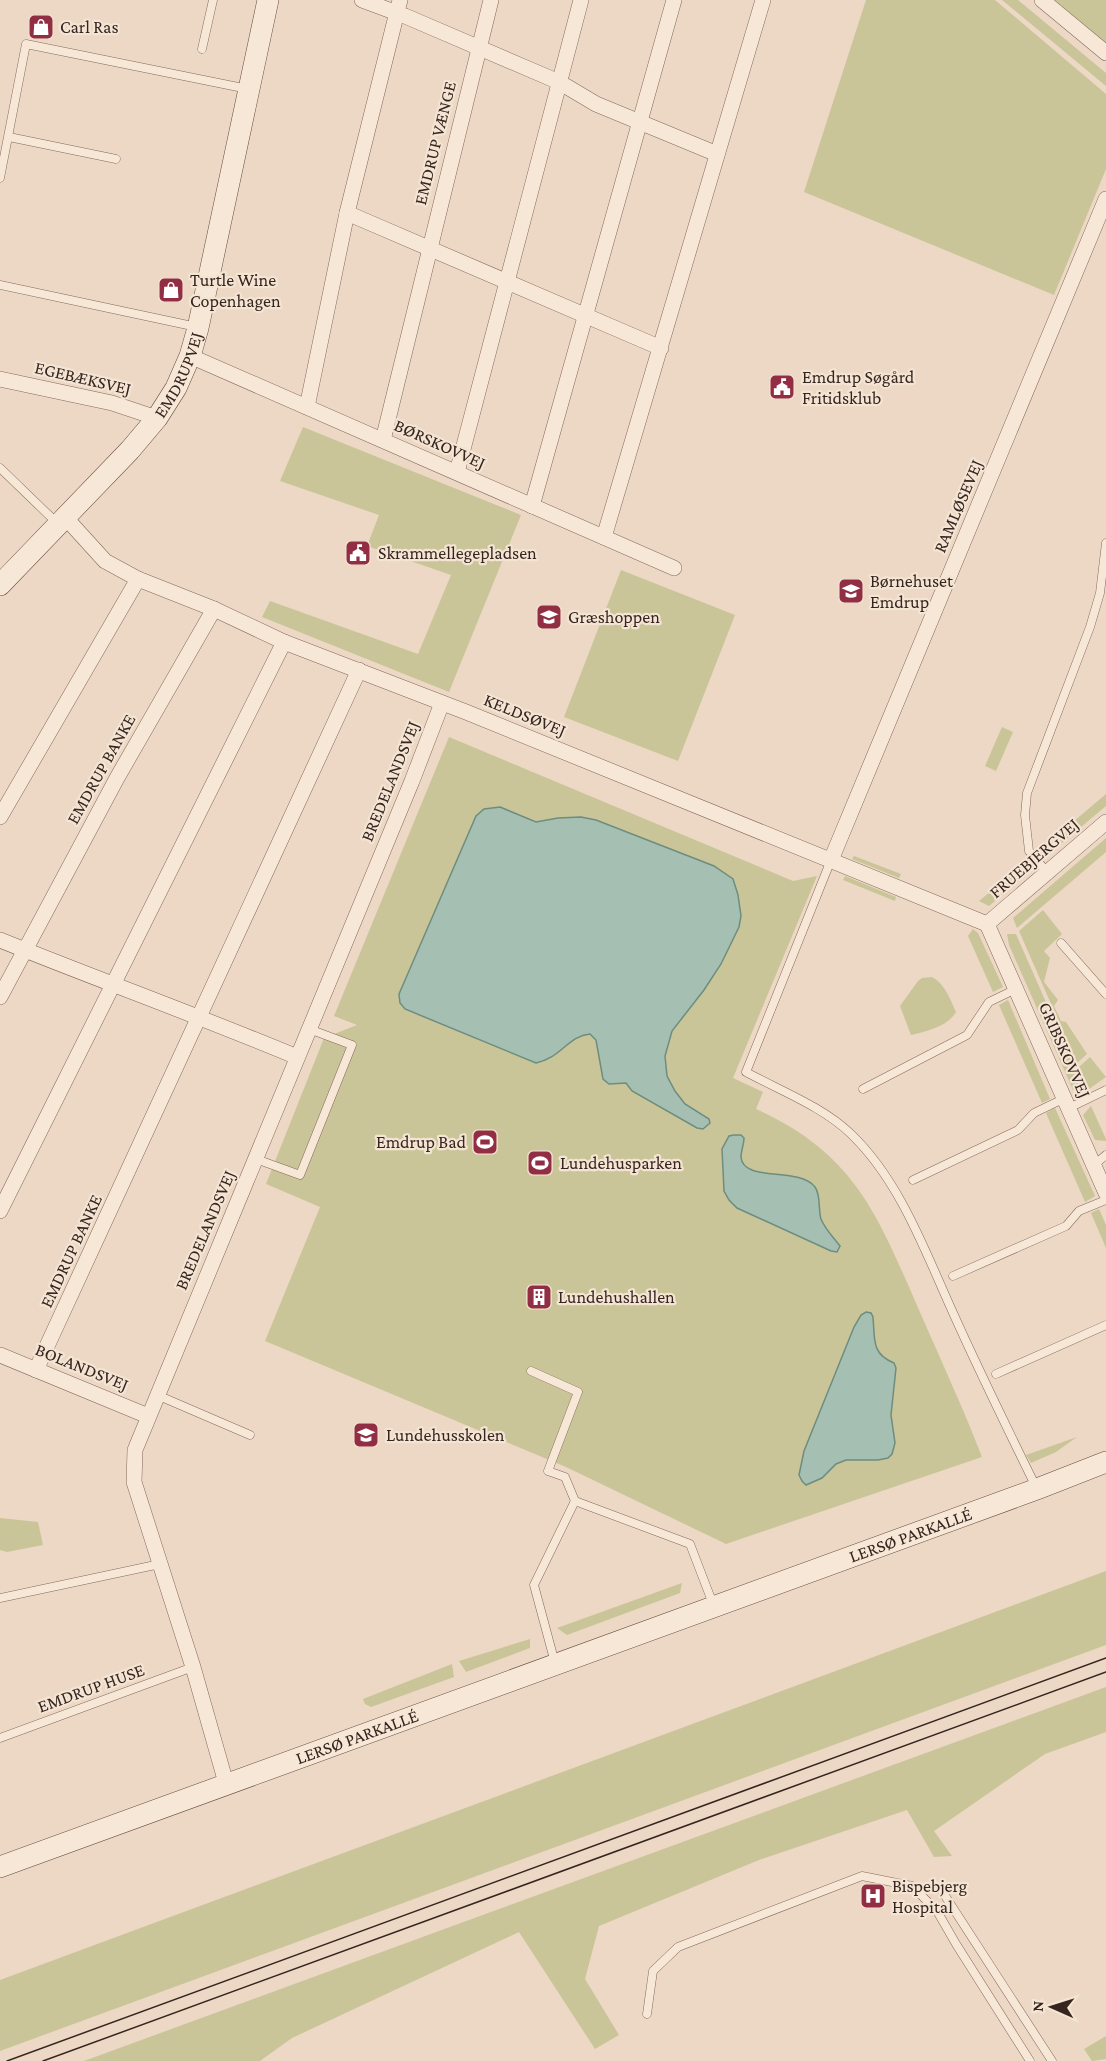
<svg xmlns="http://www.w3.org/2000/svg" width="1106" height="2061" viewBox="0 0 1106 2061" font-family="'Crimson Pro',serif">
<rect width="100%" height="100%" fill="#ecd8c4"/>
<g fill="#cac598">
<polygon points="866,0 995,0 1106,94 1106,169 1054,295 804,192"/>
<polygon points="1002,0 1018,0 1106,73 1106,86"/>
<polygon points="1044,0 1106,0 1106,49"/>
<polygon points="303,427 521,515 449,692 262,617 270,601 418,654 451,575 367,546 379,515 280,481"/>
<polygon points="621,570 735,615 678,761 564,717"/>
<polygon points="1002,727 1013,732 996,771 985,766"/>
<path d="M449 737 793 881 817 876 733 1078 763 1092 756 1109C860 1156 880 1222 923 1319 943 1365 964 1410 982 1457L726 1544 566 1467 265 1341 320 1207 266 1184 324 1038 357 1025 334 1016Z"/>
<polygon points="1106,794 1106,806 1050,853 1041,849"/>
<polygon points="1106,838 1106,852 1017,928 1013,918"/>
<polygon points="854,856 901,874 899,878 852,859"/>
<polygon points="1024,864 1030,871 989,906 979,901"/>
<polygon points="845,876 896,897 895,901 843,880"/>
<polygon points="1043,910 1062,934 1044,951 1050,958 1044,982 1058,1000 1054,1006 1061,1021 1066,1022 1087,1054 1077,1063 1019,931"/>
<polygon points="973,929 978,933 1003,987 993,992 968,936"/>
<polygon points="1007,934 1016,934 1085,1091 1073,1090 1009,945"/>
<path d="M932 977C945 984 950 999 956 1012 947 1027 927 1031 911 1035L900 1006 918 981 922 978Z"/>
<polygon points="1008,1000 1050,1099 1042,1103 999,1005"/>
<polygon points="1090,1057 1106,1077 1089,1089 1079,1067"/>
<polygon points="1091,1106 1106,1139 1106,1141 1095,1140 1083,1115"/>
<polygon points="1055,1108 1095,1196 1085,1202 1046,1113"/>
<polygon points="1099,1209 1106,1225 1106,1248 1091,1213"/>
<polygon points="1077,1437 1056,1452 1031,1463 1026,1455"/>
<polygon points="0,1518 38,1522 43,1545 7,1552 0,1550"/>
<polygon points="1106,1571 1106,1645 0,2051 0,1980"/>
<polygon points="682,1583 680,1593 567,1635 557,1628"/>
<polygon points="530,1639 530,1648 466,1672 459,1661"/>
<polygon points="452,1664 454,1677 371,1707 365,1704 363,1699"/>
<polygon points="1106,1687 1106,1732 1045,1754 934,1831 952,1856 934,1857 907,1810 759,1860 599,1926 585,1979 619,2035 595,2049 519,1932 292,2038 260,2061 84,2061"/>
<polygon points="1106,2036 1106,2059 1092,2061 1084,2049"/>
</g>
<g fill="#a6bfb3" stroke="#6d8d7f" stroke-width="1.5">
<path d="M500 807 536 822 558 818 581 817 596 820 714 866 733 879 738 895 741 916 739 927 721 964 704 990 672 1031 665 1056 667 1076 675 1091 685 1104 709 1119 710 1123 703 1129 697 1128 632 1091 626 1083 609 1084 603 1079 596 1040 590 1034C568 1036 561 1058 536 1063L405 1009 400 1003 399 994 476 816 484 809Z"/>
<path d="M734 1135H741L744 1138C744 1144 741 1151 741 1157 743 1183 799 1166 815 1187 821 1195 818 1209 821 1219 825 1229 833 1237 840 1246L837 1252 831 1251 737 1208 729 1200 724 1191 722 1149 729 1136Z"/>
<path d="M866 1312 871 1313 873 1317C875 1339 871 1354 894 1363L896 1368 891 1415 895 1443 892 1454 888 1458 878 1460H846L836 1464 822 1478 806 1485 802 1481 799 1475 804 1451 854 1327 861 1315Z"/>
</g>
<g fill="none" stroke-linecap="round" stroke-linejoin="round">
<g stroke="#86695b" stroke-width="9">
<g id="lane">
<polyline points="202,49 213,0"/>
<polyline points="9,137 116,159"/>
<polyline points="0,178 26,44 248,89"/>
<polyline points="0,285 197,327"/>
<polyline points="0,468 57,523"/>
<path d="M831 860 746 1072C781 1091 823 1107 851 1134 901 1182 926 1254 954 1315 980 1373 1008 1430 1036 1487"/>
<polyline points="1047,872 1029,851 1025,815 1027,793 1090,627 1100,593 1106,543"/>
<polyline points="1061,943 1106,994"/>
<polyline points="863,1089 967,1035 989,1002 1016,989"/>
<polyline points="1069,1108 1106,1090"/>
<polyline points="256,1159 300,1175 352,1045 309,1029"/>
<polyline points="1094,1165 1106,1155"/>
<polyline points="913,1180 1018,1130 1034,1113 1065,1098"/>
<polyline points="953,1276 1066,1226 1079,1211 1106,1200"/>
<polyline points="531,1371 578,1392 548,1471 565,1477 575,1501 690,1544 713,1604"/>
<polyline points="996,1374 1106,1325"/>
<polyline points="157,1395 250,1435"/>
<polyline points="0,1598 160,1564"/>
<polyline points="555,1663 534,1585 575,1501"/>
<polyline points="0,1738 193,1667"/>
<polyline points="940,1888 1052,2061"/>
<polyline points="647,2014 653,1971 678,1947 862,1876 912,1886 937,1911 956,1944 1030,2061"/>
</g>
</g>
<g stroke="#86695b" stroke-width="16">
<g id="street">
<polyline points="362,0 405,16 559,82 596,104 717,154"/>
<polyline points="1042,0 1106,53"/>
<polyline points="347,213 661,348"/>
<polyline points="190,356 674,568"/>
<polyline points="0,379 112,403 157,418"/>
<polyline points="307,407 347,213 400,0"/>
<polyline points="383,440 491,0"/>
<polyline points="457,472 581,0"/>
<polyline points="532,506 674,0"/>
<polyline points="65,517 105,561 138,579 214,609 284,642 466,712 987,924"/>
<polyline points="604,537 763,0"/>
<polyline points="0,817 138,579"/>
<polyline points="831,860 1106,199"/>
<polyline points="987,924 1106,1193"/>
<polyline points="987,924 1106,822"/>
<path d="M0 940C99 980 199 1016 297 1057"/>
<polyline points="0,997 117,778 214,609"/>
<polyline points="0,1211 284,642"/>
<polyline points="0,1355 148,1416"/>
<polyline points="36,1370 359,670"/>
<polyline points="226,1783 193,1667 134,1482 135,1450 412,781 442,703"/>
</g>
</g>
<g stroke="#684b3e" stroke-width="22">
<g id="secondary">
<path id="s1" d="M0 585 130 450 157 418 176 388 190 356 198 328 268 0"/>
<path id="s2" d="M0 1867 1037 1489 1106 1462"/>
</g>
</g>
<use href="#lane" stroke="#f7e7d7" stroke-width="8"/>
<use href="#street" stroke="#f7e7d7" stroke-width="15"/>
<use href="#secondary" stroke="#f7e7d7" stroke-width="21"/>
<g stroke="#36251f" stroke-width="1.5">
<polyline points="7,2061 1106,1658"/>
<polyline points="43,2061 1106,1672"/>
</g>
</g>
<defs>
<g id="shop-square" transform="scale(1.35)"><rect x="-9" y="-9" width="18" height="18" rx="4" fill="#922e43" stroke="#f4e4d3"/><path d="M-5-2.5h2.3a2.7 3.5 0 0 1 5.4 0H5L5.5 6h-11ZM-1.5-2.5h3a1.5 2.3 0 0 0-3 0Z" fill="#fff"/></g>
<g id="civic-square" transform="scale(1.35)"><rect x="-9" y="-9" width="18" height="18" rx="4" fill="#922e43" stroke="#f4e4d3"/><path d="M-.6-6.5H3V-4.5H.6V-3L4-1V1h2V6H-6V1h2V-1L-.6-3ZM-1.2 2.5V6h2.4V2.5Z" fill="#fff"/></g>
<g id="school-square" transform="scale(1.35)"><rect x="-9" y="-9" width="18" height="18" rx="4" fill="#922e43" stroke="#f4e4d3"/><path d="M0-5L7-2L0 1L-7-2ZM-4 1L0 2.5L4 1V4Q0 6-4 4Z" fill="#fff"/></g>
<g id="stadium-square" transform="scale(1.35)"><rect x="-9" y="-9" width="18" height="18" rx="4" fill="#922e43" stroke="#f4e4d3"/><path d="M0-5a6.5 5 0 1 0 0 10a6.5 5 0 1 0 0-10ZM-3.5-1.8h7v3.6h-7Z" fill="#fff"/></g>
<g id="building-square" transform="scale(1.35)"><rect x="-9" y="-9" width="18" height="18" rx="4" fill="#922e43" stroke="#f4e4d3"/><path d="M-4-6H4V6H1V3H-1V6H-4ZM-2.5-4.3h1.7v1.8h-1.7ZM.8-4.3h1.7v1.8H.8ZM-2.5-1h1.7V.8h-1.7ZM.8-1h1.7V.8H.8Z" fill="#fff"/></g>
<g id="hospital-square" transform="scale(1.35)"><rect x="-9" y="-9" width="18" height="18" rx="4" fill="#922e43" stroke="#f4e4d3"/><path d="M-5-5h3v3.5h4V-5h3V5h-3V1.5h-4V5h-3Z" fill="#fff"/></g>
</defs>
<g fill-rule="evenodd">
<use href="#shop-square" x="41" y="27"/>
<use href="#shop-square" x="171" y="290"/>
<use href="#civic-square" x="782" y="387"/>
<use href="#civic-square" x="358" y="553"/>
<use href="#school-square" x="851" y="591"/>
<use href="#school-square" x="549" y="617"/>
<use href="#stadium-square" x="485" y="1142"/>
<use href="#stadium-square" x="540" y="1163"/>
<use href="#building-square" x="539" y="1297"/>
<use href="#school-square" x="366" y="1435"/>
<use href="#hospital-square" x="873" y="1896"/>
</g>
<g text-anchor="middle" dominant-baseline="central" stroke-width="4.5" stroke-linejoin="round" paint-order="stroke">
<g font-size="18" fill="#36251f" stroke="#f4e4d3" text-anchor="start">
<text x="60" y="27">Carl Ras</text>
<text x="190" y="280">Turtle Wine<tspan x="190" dy="21">Copenhagen</tspan></text>
<text x="802" y="377">Emdrup Søgård<tspan x="802" dy="21">Fritidsklub</tspan></text>
<text x="378" y="553">Skrammellegepladsen</text>
<text x="870" y="581">Børnehuset<tspan x="870" dy="21">Emdrup</tspan></text>
<text x="568" y="617">Græshoppen</text>
<text x="466" y="1142" text-anchor="end">Emdrup Bad</text>
<text x="560" y="1163">Lundehusparken</text>
<text x="558" y="1297">Lundehushallen</text>
<text x="386" y="1435">Lundehusskolen</text>
<text x="892" y="1886">Bispebjerg<tspan x="892" dy="21">Hospital</tspan></text>
</g>
<g font-size="18" fill="#36251f" stroke="#f4e4d3">
<text transform="translate(435 143) rotate(-76)">EMDRUP VÆNGE</text>
<text stroke="none"><textPath href="#s1" startOffset="278">EMDRUPVEJ</textPath></text>
<text transform="translate(83 378) rotate(13)">EGEBÆKSVEJ</text>
<text transform="translate(440 444) rotate(24)">BØRSKOVVEJ</text>
<text transform="translate(958 506) rotate(-67)">RAMLØSEVEJ</text>
<text transform="translate(525 715) rotate(22)">KELDSØVEJ</text>
<text transform="translate(101 769) rotate(-61)">EMDRUP BANKE</text>
<text transform="translate(390 781) rotate(-68)">BREDELANDSVEJ</text>
<text transform="translate(1034 858) rotate(-41)">FRUEBJERGVEJ</text>
<text transform="translate(1065 1050) rotate(66)">GRIBSKOVVEJ</text>
<text transform="translate(205 1230) rotate(-67)">BREDELANDSVEJ</text>
<text transform="translate(71 1251) rotate(-65)">EMDRUP BANKE</text>
<text transform="translate(82 1367) rotate(22)">BOLANDSVEJ</text>
<text stroke="none"><textPath href="#s2" startOffset="969">LERSØ PARKALLÉ</textPath></text>
<text transform="translate(91 1688) rotate(-20)">EMDRUP HUSE</text>
<text stroke="none"><textPath href="#s2" startOffset="380">LERSØ PARKALLÉ</textPath></text>
</g>
</g>
<g transform="translate(1052 2007) rotate(273)" stroke="#f4e4d3" stroke-width="4.5" paint-order="stroke">
<path d="M0-4.5L10 22L0 15L-10 22Z" fill="#36251f"/>
<text y="-9" font-size="16" font-weight="bold" text-anchor="middle" fill="#36251f">N</text>
</g>
</svg>
